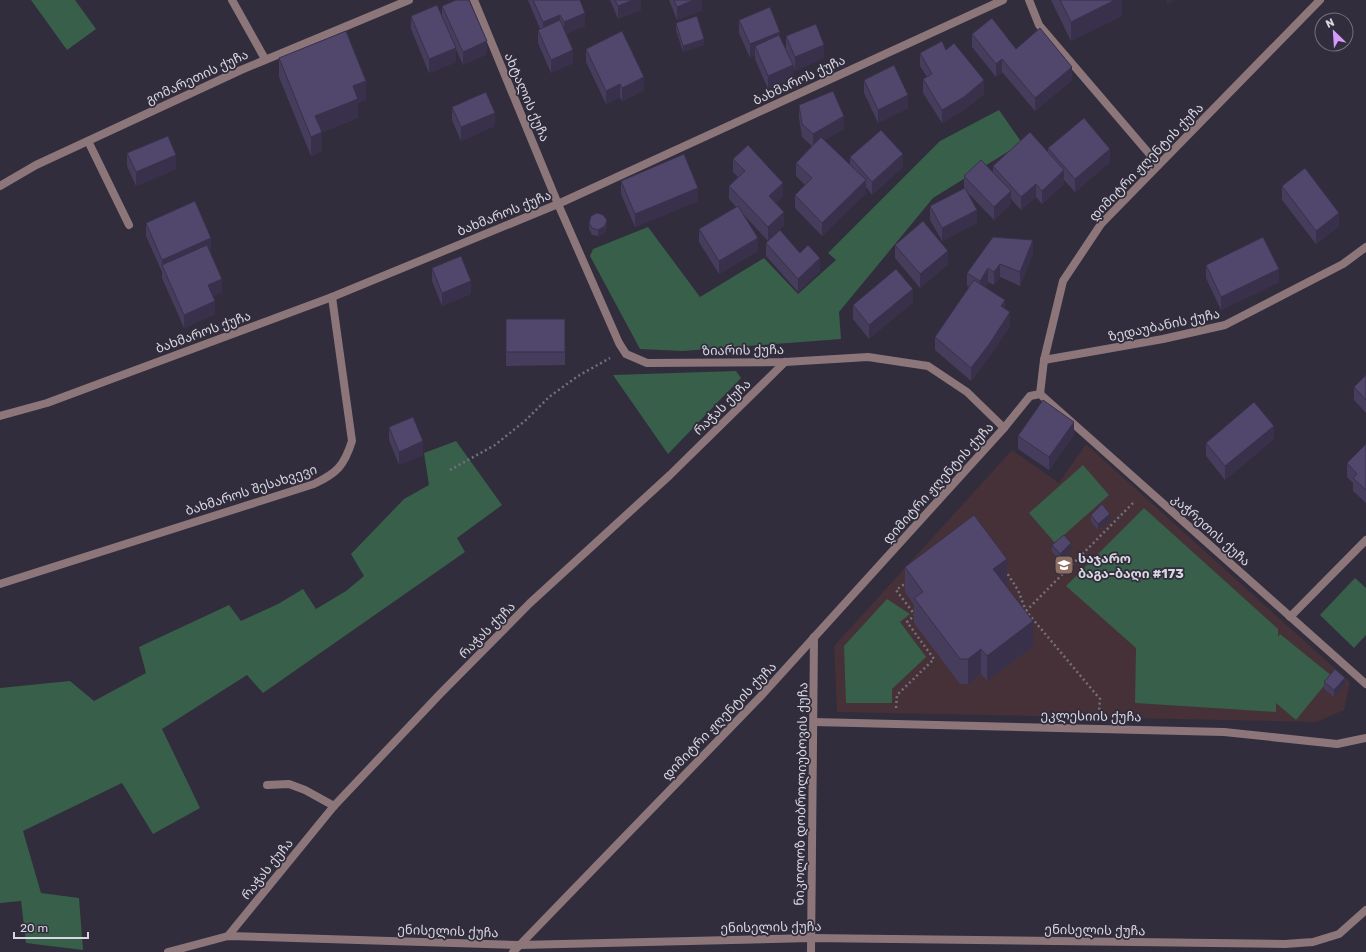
<svg xmlns="http://www.w3.org/2000/svg" width="1366" height="952" viewBox="0 0 1366 952" font-family="Rubik,'Noto Sans Georgian',sans-serif">
<rect width="100%" height="100%" fill="#312d3c"/>
<polygon fill="#453137" points="1086,444 1350,682 1344,710 1317,722 837,712 834,646 1012,450 1059,483"/>
<g fill="#375f4a">
<polygon points="31,0 75,0 96,29 67,50"/>
<polygon points="999,110 1022,143 933,198 839,312 841,339 683,351 640,349 590,256 593,249 648,227 700,297 764,258 798,294 836,260 828,253 940,141"/>
<polygon points="736,371 741,378 668,454 613,375"/>
<polygon points="456,441 502,505 457,538 465,552 263,693 247,675 162,729 200,808 153,834 122,783 23,831 41,893 79,898 83,950 26,943 21,901 0,903 0,688 70,681 94,701 146,673 139,647 229,605 241,621 278,604 303,589 316,609 346,591 364,576 351,554 404,499 429,485 424,453"/>
<polygon points="1083,465 1109,495 1055,543 1029,513"/>
<polygon points="1144,508 1278,629 1278,637 1280,634 1332,676 1296,720 1276,703 1276,712 1135,703 1136,648 1066,586"/>
<polygon points="1355,578 1366,588 1366,635 1354,648 1320,615"/>
<polygon points="887,599 910,614 900,622 926,657 892,689 892,703 846,703 844,646"/>
</g>
<g fill="none" stroke-linecap="round" stroke-linejoin="round">
<g stroke="#74717e" stroke-width="2.5" stroke-dasharray="2 3" stroke-linecap="butt">
<polyline points="450,470 495,445 526,420 549,397 578,376 610,358"/>
<polyline points="1005,570 1018,590 1026,611 1100,699 1099,713"/>
<polyline points="1026,611 1135,501"/>
<polyline points="896,708 897,695 934,659 907,622 915,615 896,590 906,583"/>
</g>
<g stroke="#8c767a" stroke-width="8">
<polyline points="88,141 129,225"/>
<polyline points="267,785 289,784 305,790 334,806"/>
</g>
<g stroke="#8c767a" stroke-width="8">
<polyline points="232,0 265,59"/>
<polyline points="1029,0 1039,25 1158,164"/>
<polyline points="1044,360 1163,339 1225,325 1343,264 1366,247"/>
<polyline points="1040,394 1044,360 1063,281 1101,224 1320,0"/>
<polyline points="0,416 47,403 332,297 558,204 1003,0"/>
<path d="M0 584 314 484C337 473 344 466 352 441L332 297"/>
<polyline points="1290,617 1366,540"/>
<polyline points="814,722 1224,732 1337,744 1366,738"/>
<polyline points="228,936 334,806 440,694 530,603 670,475 785,362"/>
<polyline points="168,952 228,936 519,945 811,938 1285,944 1313,942 1339,934 1366,910"/>
<polyline points="811,952 814,637"/>
</g>
<g stroke="#8c767a" stroke-width="8">
<polyline points="474,0 558,204 619,343 626,354 647,363 785,362 868,357 928,366 967,392 1004,428"/>
<polyline points="0,186 36,165 241,70 409,0"/>
<polyline points="513,952 760,697 1004,428 1030,396 1040,394 1366,684"/>
</g>
</g>
<g fill="#463c5c">
<polygon points="528,0 580,0 585,26 566,34 573,63 551,73 538,43 538,30 540,29"/>
<polygon points="610,0 641,0 641,10 618,19"/>
<polygon points="669,0 702,0 702,10 677,20"/>
<polygon points="1051,0 1122,0 1122,16 1071,41"/>
<polygon points="442,6 487,54 463,65 456,49 456,62 429,73 411,29 411,16 442,17"/>
<polygon points="739,20 780,37 786,49 786,36 824,58 795,71 793,65 793,78 768,89 755,59 755,55 750,58 739,33"/>
<polygon points="676,23 704,45 683,52 676,30"/>
<polygon points="972,34 1016,49 1072,80 1035,111 1002,72 996,77 972,47"/>
<polygon points="586,49 644,90 622,101 620,97 606,104 586,62"/>
<polygon points="946,50 984,94 964,110 942,123 923,93 923,79 927,77 920,66 920,53"/>
<polygon points="279,58 366,100 358,103 358,118 322,132 322,151 311,156 279,77"/>
<polygon points="864,80 908,108 878,123 864,93"/>
<polygon points="799,105 844,129 824,140 850,165 850,157 903,167 872,195 866,187 866,193 822,236 795,208 795,195 805,185 796,176 796,163 812,146 802,137 799,118"/>
<polygon points="452,107 495,126 461,141 452,120"/>
<polygon points="1048,148 1110,162 1075,192 1064,180 1064,184 1042,204 1036,197 1021,210 1011,199 1011,204 994,220 967,192 977,223 942,241 930,220 930,206 964,188 964,176 993,172 993,166 1048,153"/>
<polygon points="127,153 176,169 136,186 127,166"/>
<polygon points="733,159 783,196 775,203 784,225 772,237 800,253 820,271 798,292 766,256 766,243 768,241 743,214 758,251 719,274 699,242 699,229 736,207 729,199 729,186 738,177 733,172"/>
<polygon points="621,181 698,201 635,227 621,194"/>
<polygon points="1282,186 1339,226 1316,244 1282,200"/>
<polygon points="146,223 211,252 210,252 222,292 213,296 215,314 184,328 162,278 162,272 146,236"/>
<polygon points="589,223 607,227 605,233 598,236 592,235 589,229"/>
<polygon points="895,245 948,264 920,288 895,258"/>
<polygon points="1033,253 1020,286 1000,277 994,285 988,282 985,287 1005,309 1010,326 990,356 971,381 935,350 935,337 969,287 967,286 967,273"/>
<polygon points="1206,265 1279,282 1221,310 1206,278"/>
<polygon points="432,268 471,294 442,306 432,281"/>
<polygon points="913,302 869,339 853,319 853,305"/>
<polygon points="506,319 565,319 565,365 506,366"/>
<polygon points="1366,375 1366,413 1354,400 1354,387"/>
<polygon points="389,427 423,455 399,465 389,440"/>
<polygon points="1074,435 1049,470 1018,449 1018,436"/>
<polygon points="1274,439 1225,480 1206,456 1206,443"/>
<polygon points="1366,444 1366,503 1353,491 1353,483 1347,477 1347,463"/>
<polygon points="1091,515 1110,520 1098,530 1091,522"/>
<polygon points="1052,545 1071,550 1060,560 1052,552"/>
<polygon points="905,567 1007,584 1005,585 1033,646 987,681 981,674 968,684 960,684 914,623 914,605 905,592"/>
<polygon points="1324,682 1345,684 1334,697 1324,689"/>
</g>
<g fill="#39314b">
<polygon points="633,0 641,0 641,10 618,19 618,6"/>
<polygon points="694,0 702,0 702,10 677,20 677,7"/>
<polygon points="1115,0 1122,0 1122,16 1071,41 1071,22"/>
<polygon points="1167,0 1176,0 1167,4"/>
<polygon points="585,13 585,26 564,35 564,22"/>
<polygon points="560,15 560,28 543,35 543,22"/>
<polygon points="780,32 780,45 755,46 755,55 750,58 750,44"/>
<polygon points="704,39 704,45 683,52 683,46"/>
<polygon points="487,41 487,54 463,65 463,52"/>
<polygon points="824,45 824,58 795,71 795,57"/>
<polygon points="456,48 456,62 429,73 429,59"/>
<polygon points="573,50 573,63 551,73 551,60"/>
<polygon points="1002,59 1002,72 996,77 996,64"/>
<polygon points="793,65 793,78 768,89 768,76"/>
<polygon points="1072,67 1072,80 1035,111 1035,98"/>
<polygon points="644,77 644,90 622,101 622,88"/>
<polygon points="984,80 984,94 964,110 942,123 942,110"/>
<polygon points="366,81 366,100 358,103 358,118 322,132 322,151 311,156 311,137 315,116 353,86"/>
<polygon points="620,84 620,97 606,104 606,91"/>
<polygon points="908,95 908,108 878,123 878,110"/>
<polygon points="495,113 495,126 461,141 461,127"/>
<polygon points="844,116 844,129 813,147 813,134"/>
<polygon points="1110,149 1110,162 1075,192 1075,179"/>
<polygon points="903,154 903,167 872,195 872,182"/>
<polygon points="176,155 176,169 136,186 136,172"/>
<polygon points="1064,170 1064,184 1042,204 1042,191"/>
<polygon points="866,180 866,193 822,236 822,223"/>
<polygon points="783,183 783,196 769,210 769,196"/>
<polygon points="1036,184 1036,197 1021,210 1021,197"/>
<polygon points="698,188 698,201 635,227 635,214"/>
<polygon points="1011,191 1011,204 994,220 994,207"/>
<polygon points="977,210 977,223 942,241 942,228"/>
<polygon points="784,212 784,225 768,241 768,227"/>
<polygon points="1339,213 1339,226 1316,244 1316,231"/>
<polygon points="607,220 607,227 605,233 598,236 598,230"/>
<polygon points="211,238 211,252 165,272 162,265 162,260"/>
<polygon points="758,238 758,251 719,274 719,261"/>
<polygon points="1033,240 1033,253 1020,286 1020,272"/>
<polygon points="948,251 948,264 920,288 920,274"/>
<polygon points="820,258 820,271 798,292 798,279"/>
<polygon points="1000,264 1000,277 994,285 994,272"/>
<polygon points="988,268 988,282 980,294 980,281"/>
<polygon points="1279,269 1279,282 1221,310 1221,297"/>
<polygon points="222,279 222,292 208,298 208,285"/>
<polygon points="471,281 471,294 442,306 442,293"/>
<polygon points="913,289 913,302 869,339 869,325"/>
<polygon points="1005,300 1005,314 1001,306"/>
<polygon points="215,301 215,314 184,328 184,315"/>
<polygon points="1010,312 1010,326 990,356 971,381 971,368"/>
<polygon points="1074,422 1074,435 1049,470 1049,457"/>
<polygon points="1274,426 1274,439 1225,480 1225,466"/>
<polygon points="423,441 423,455 399,465 399,452"/>
<polygon points="1110,514 1110,520 1098,530 1098,524"/>
<polygon points="1071,543 1071,550 1060,560 1060,554"/>
<polygon points="1007,559 1007,584 993,594 993,569"/>
<polygon points="1033,621 1033,646 987,681 987,656"/>
<polygon points="981,649 981,674 968,684 968,659"/>
<polygon points="1345,678 1345,684 1334,697 1334,690"/>
</g>
<g fill="#51466b" stroke="#39314b">
<polygon points="456,0 469,0 487,41 463,52 442,6"/>
<polygon points="533,0 580,0 585,13 564,22 560,15 543,22"/>
<polygon points="615,0 633,0 618,6"/>
<polygon points="674,0 694,0 677,7"/>
<polygon points="1060,0 1115,0 1071,22"/>
<polygon points="437,5 456,48 429,59 411,16"/>
<polygon points="770,7 780,32 750,44 739,20"/>
<polygon points="697,16 704,39 683,46 676,23"/>
<polygon points="992,18 1016,49 1040,28 1072,67 1035,98 1002,59 996,64 972,34"/>
<polygon points="560,20 573,50 551,60 538,30"/>
<polygon points="816,24 824,45 795,57 786,36"/>
<polygon points="346,31 366,81 353,86 358,99 315,116 322,132 311,137 279,58"/>
<polygon points="622,31 644,77 622,88 620,84 606,91 586,49"/>
<polygon points="779,35 793,65 768,76 755,46"/>
<polygon points="942,41 946,50 954,43 984,80 964,97 942,110 923,79 932,74 920,53"/>
<polygon points="894,65 908,95 878,110 864,80"/>
<polygon points="833,91 844,116 813,134 802,124 799,105"/>
<polygon points="486,92 495,113 461,127 452,107"/>
<polygon points="1084,118 1110,149 1075,179 1048,148"/>
<polygon points="881,130 903,154 872,182 850,157"/>
<polygon points="1030,132 1064,170 1042,191 1036,184 1021,197 993,166"/>
<polygon points="168,136 176,155 136,172 127,153"/>
<polygon points="821,137 866,180 822,223 795,195 812,178 796,163"/>
<polygon points="748,145 783,183 769,196 784,212 768,227 729,186 745,171 733,159"/>
<polygon points="684,154 698,188 635,214 621,181"/>
<polygon points="981,160 1011,191 994,207 964,176"/>
<polygon points="1305,168 1339,213 1316,231 1282,186"/>
<polygon points="965,188 977,210 942,228 930,206"/>
<polygon points="195,201 211,238 162,260 146,223"/>
<polygon points="738,206 758,238 719,261 699,229"/>
<polygon points="597,213 603,215 607,220 605,226 598,230 592,228 589,223 591,216"/>
<polygon points="923,221 948,251 920,274 895,245"/>
<polygon points="780,230 800,253 808,245 820,258 798,279 766,243"/>
<polygon points="993,237 1033,240 1020,272 1000,264 994,272 988,268 980,281 967,273"/>
<polygon points="1263,237 1279,269 1221,297 1206,265"/>
<polygon points="207,245 222,279 208,285 215,301 184,315 162,265"/>
<polygon points="461,256 471,281 442,293 432,268"/>
<polygon points="896,269 913,289 869,325 853,305"/>
<polygon points="974,280 1005,300 1001,306 1010,312 990,343 971,368 935,337"/>
<rect x="506" y="319" width="59" height="33"/>
<polygon points="1366,375 1366,400 1354,387"/>
<polygon points="1043,400 1074,422 1049,457 1018,436"/>
<polygon points="1254,402 1274,426 1225,466 1206,443"/>
<polygon points="413,417 423,441 399,452 389,427"/>
<polygon points="1366,444 1366,490 1353,478 1357,474 1347,463"/>
<polygon points="1102,504 1110,514 1098,524 1091,515"/>
<polygon points="974,515 1007,559 993,569 1033,621 987,656 981,649 968,659 960,659 914,598 923,592 905,567"/>
<polygon points="1064,535 1071,543 1060,554 1052,545"/>
<polygon points="1335,669 1345,678 1334,690 1324,682"/>
</g>
<defs>
<g id="school-square" transform="scale(1)"><rect x="-9" y="-9" width="18" height="18" rx="4" fill="#8d6e63" stroke="#312d3c"/><path d="M0-5L7-2L0 1L-7-2ZM-4 1L0 2.5L4 1V4Q0 6-4 4Z" fill="#fff"/></g>
</defs>
<g fill-rule="evenodd">
<use href="#school-square" x="1064" y="565"/>
</g>
<g text-anchor="middle" dominant-baseline="central" stroke-width="3.5" stroke-linejoin="round" paint-order="stroke">
<g font-size="13" fill="#d8d6e0" stroke="#312d3c">
<text transform="translate(197 77) rotate(-25)">გომარეთის ქუჩა</text>
<text transform="translate(799 80) rotate(-25)">ბახმაროს ქუჩა</text>
<text transform="translate(527 97) rotate(67)">ახტალის ქუჩა</text>
<text transform="translate(1146 162) rotate(-46)">დიმიტრი ჟღენტის ქუჩა</text>
<text transform="translate(504 213) rotate(-22)">ბახმაროს ქუჩა</text>
<text transform="translate(1164 325) rotate(-12)">ზედაუბანის ქუჩა</text>
<text transform="translate(203 332) rotate(-20)">ბახმაროს ქუჩა</text>
<text transform="translate(743 350) rotate(-1)">ზიარის ქუჩა</text>
<text transform="translate(722 407) rotate(-44)">რაჭას ქუჩა</text>
<text transform="translate(938 483) rotate(-48)">დიმიტრი ჟღენტის ქუჩა</text>
<text transform="translate(251 490) rotate(-18)">ბახმაროს შესახვევი</text>
<text transform="translate(1211 530) rotate(42)">კაჭრეთის ქუჩა</text>
<text transform="translate(487 630) rotate(-45)">რაჭას ქუჩა</text>
<text transform="translate(1091 716) rotate(1)">ეკლესიის ქუჩა</text>
<text transform="translate(719 721) rotate(-46)">დიმიტრი ჟღენტის ქუჩა</text>
<text transform="translate(801 794) rotate(-89)">ნიკოლოზ დობროლიუბოვის ქუჩა</text>
<text transform="translate(267 869) rotate(-51)">რაჭას ქუჩა</text>
<text transform="translate(771 927) rotate(-1)">ენისელის ქუჩა</text>
<text transform="translate(1095 930) rotate(1)">ენისელის ქუჩა</text>
<text transform="translate(448 931) rotate(2)">ენისელის ქუჩა</text>
</g>
<g font-size="13" font-weight="bold" fill="#d8d6e0" stroke="#312d3c" text-anchor="start">
<text x="1078" y="558">საჯარო<tspan x="1078" dy="15">ბაგა-ბაღი #173</tspan></text>
</g>
</g>
<g transform="translate(1334 32) rotate(335)"><circle r="19" fill="#312d3c" stroke="#74717e"/>
<path d="M0-3L7 15L0 10L-7 15Z" fill="#d69bfa"/>
<text y="-6" font-size="11" font-weight="bold" text-anchor="middle" fill="#d8d6e0">N</text>
</g>
<path d="M14 932v6h74v-6" fill="none" stroke="#d8d6e0" stroke-width="2"/>
<text x="20" y="932" font-size="12" fill="#d8d6e0" stroke="#312d3c" stroke-width="3" paint-order="stroke">20 m</text>
</svg>
